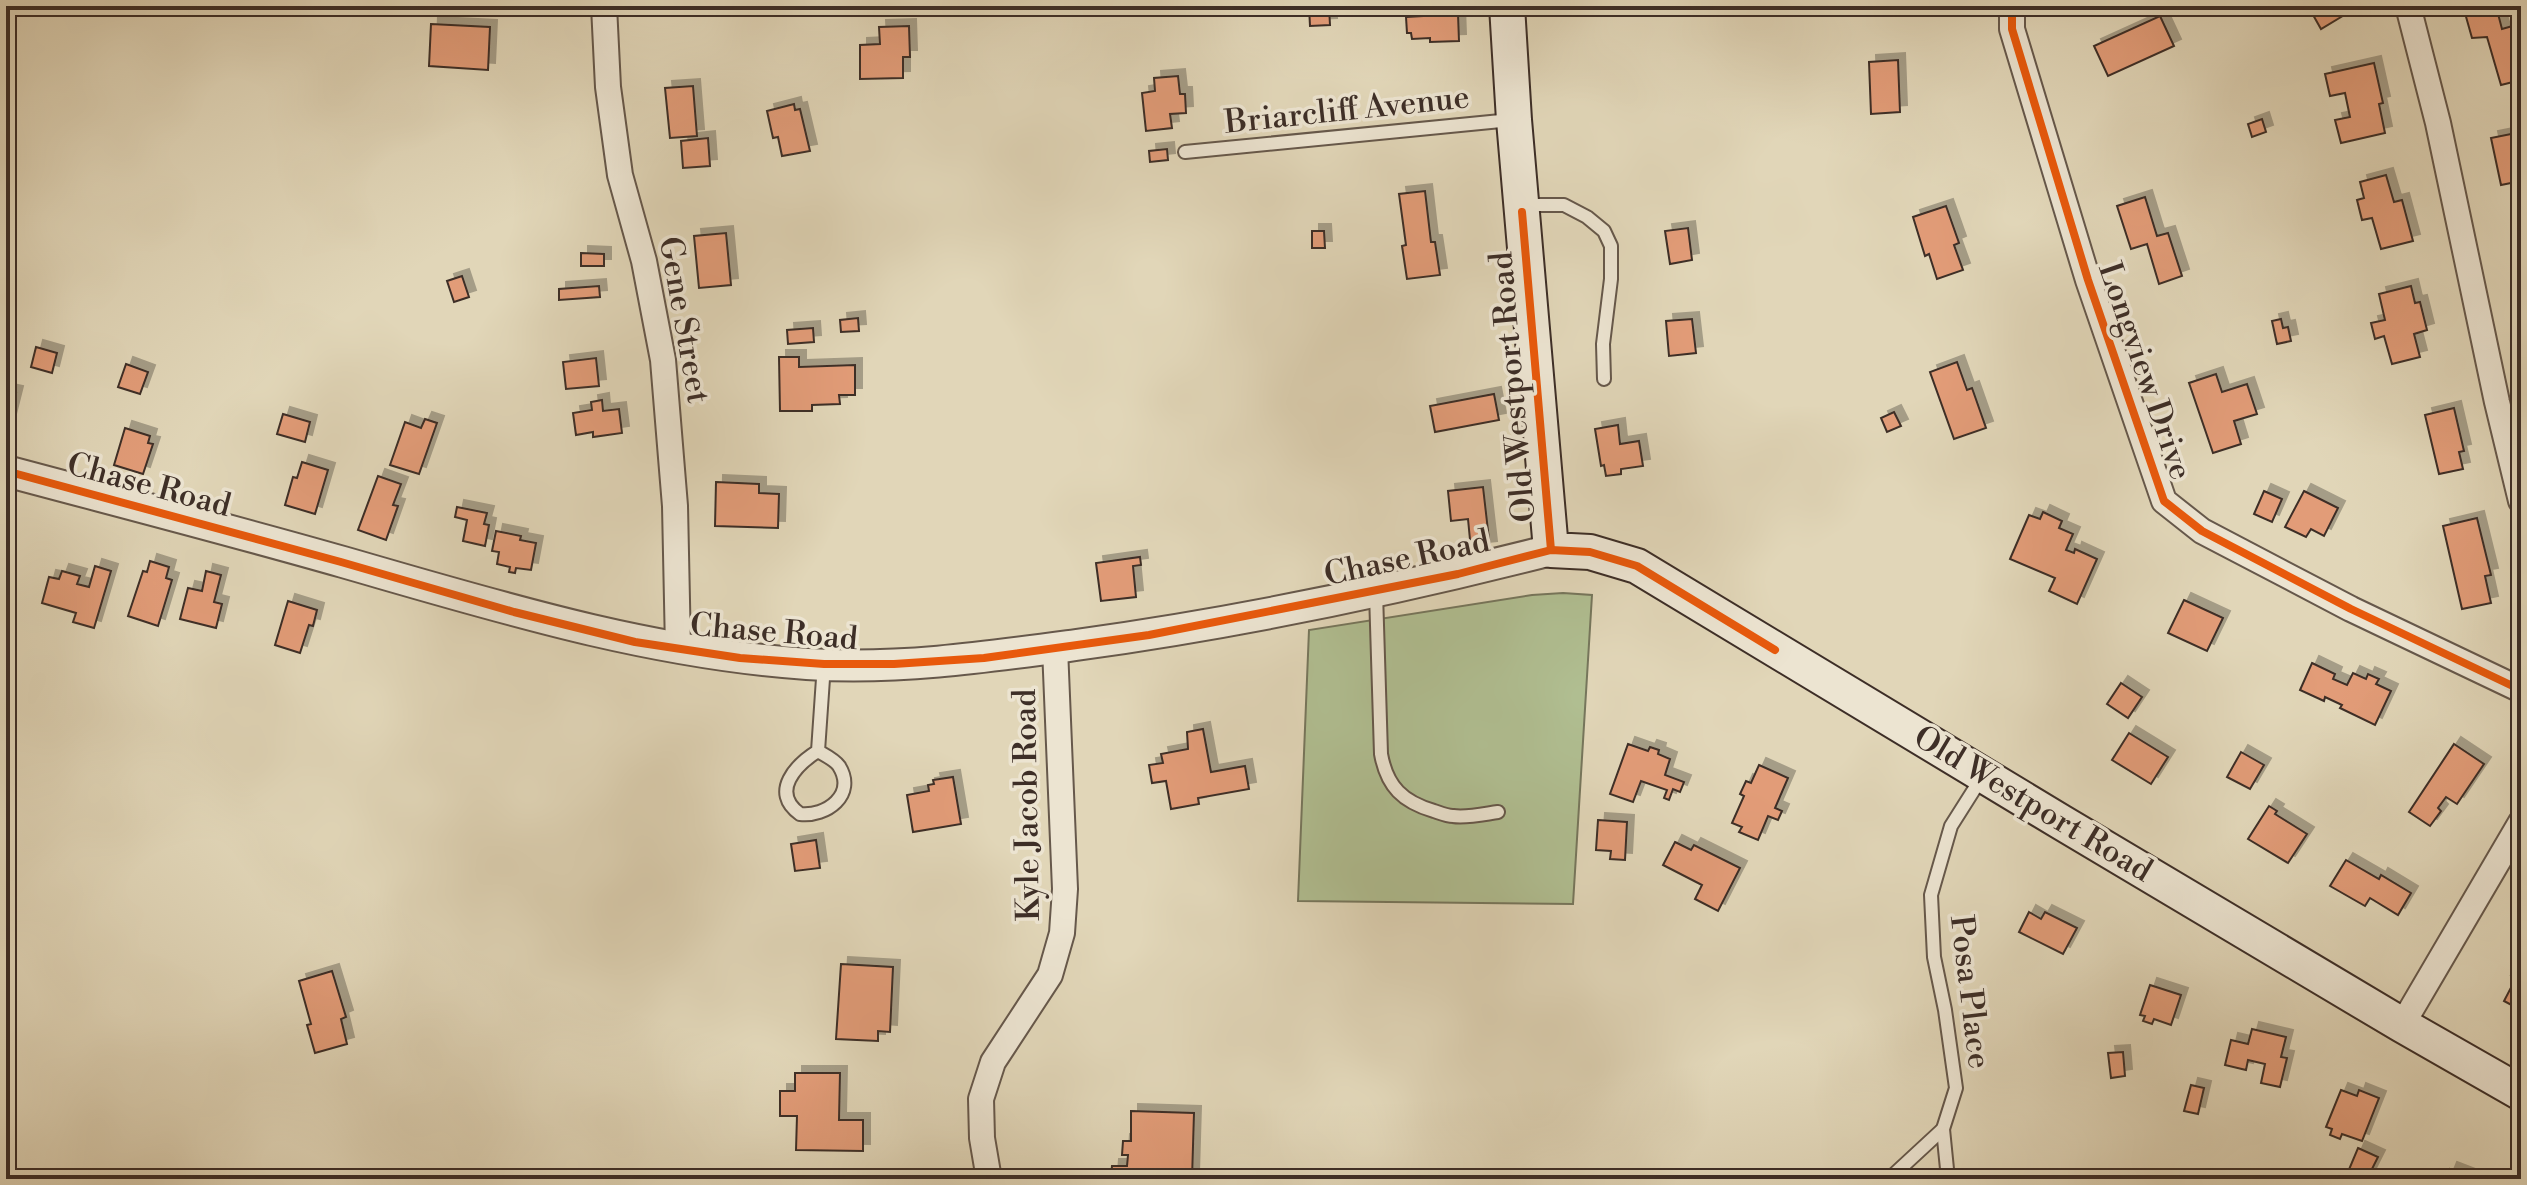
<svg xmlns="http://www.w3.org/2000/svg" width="2527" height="1185" viewBox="0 0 2527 1185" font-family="'Libre Bodoni',serif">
<defs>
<filter id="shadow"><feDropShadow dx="7" dy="-7" stdDeviation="0" flood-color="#0004"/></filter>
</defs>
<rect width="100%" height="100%" fill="#e1d6b8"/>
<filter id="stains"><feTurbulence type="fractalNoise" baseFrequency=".0025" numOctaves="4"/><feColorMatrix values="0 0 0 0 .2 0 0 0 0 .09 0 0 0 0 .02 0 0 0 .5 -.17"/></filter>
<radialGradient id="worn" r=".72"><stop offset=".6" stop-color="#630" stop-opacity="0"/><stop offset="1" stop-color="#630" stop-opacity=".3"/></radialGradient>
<polygon fill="#b0be91" stroke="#76765c" stroke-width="2" points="1563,593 1592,595 1573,904 1298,901 1309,630 1532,595"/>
<g fill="#e29c78" stroke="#3d2e27" stroke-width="2" filter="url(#shadow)">
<polygon points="1309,6 1329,6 1330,25 1310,26"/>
<polygon points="2308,6 2348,6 2351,11 2321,29"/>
<polygon points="2463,6 2496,6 2502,29 2516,25 2521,45 2521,80 2501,85 2487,37 2472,38"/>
<polygon points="1458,14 1459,41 1430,42 1430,38 1412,39 1411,33 1407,33 1406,17"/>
<polygon points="2160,16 2174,46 2108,76 2094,46"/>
<polygon points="431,24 490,27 488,70 429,66"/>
<polygon points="909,26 910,57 903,57 903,78 860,79 860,45 880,44 879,27"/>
<polygon points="1898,60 1900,112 1871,114 1869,62"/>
<polygon points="2374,63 2383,103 2379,104 2385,133 2341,143 2335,120 2350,117 2345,93 2330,96 2325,74"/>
<polygon points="1178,76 1180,94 1185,94 1186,113 1170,114 1172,128 1146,131 1142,93 1155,91 1154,78"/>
<polygon points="693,86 697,136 670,138 665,88"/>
<polygon points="794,104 795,110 800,109 810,151 782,156 778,137 773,138 767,111"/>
<polygon points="2262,119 2266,132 2252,137 2248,124"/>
<polygon points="2521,132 2521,181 2501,185 2491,138"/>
<polygon points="708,138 710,166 683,168 681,141"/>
<polygon points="1167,149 1168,160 1150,162 1149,151"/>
<polygon points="2386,175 2394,202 2402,200 2413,241 2381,249 2372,218 2362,220 2357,200 2364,198 2360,182"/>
<polygon points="1425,191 1431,242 1435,242 1440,275 1407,279 1402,246 1406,245 1399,194"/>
<polygon points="2145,197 2157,236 2168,233 2182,276 2159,284 2147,244 2131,249 2117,206"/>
<polygon points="1946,206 1959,243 1954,245 1963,270 1937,279 1929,254 1925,256 1913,217"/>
<polygon points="1688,228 1692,260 1670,264 1665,231"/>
<polygon points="1312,231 1324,231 1325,248 1312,248"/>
<polygon points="726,233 731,285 699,288 694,236"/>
<polygon points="581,253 604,254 604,266 581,266"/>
<polygon points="462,276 469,297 454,302 447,281"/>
<polygon points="599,286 600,297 559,300 559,289"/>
<polygon points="2411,286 2415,303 2420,302 2427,330 2414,334 2420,357 2392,364 2384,336 2375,339 2371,323 2385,320 2379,294"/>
<polygon points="858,318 859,331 841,332 840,320"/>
<polygon points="1692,319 1696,353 1669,356 1666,321"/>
<polygon points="2281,319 2283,328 2288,327 2291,341 2277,344 2272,321"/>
<polygon points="813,328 814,342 788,344 787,330"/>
<polygon points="36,347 57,353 52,373 31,367"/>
<polygon points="779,357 799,357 799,367 855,365 855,395 839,395 840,404 812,405 812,411 780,411"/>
<polygon points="596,358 599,386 566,389 563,362"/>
<polygon points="1957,362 1967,390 1972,388 1986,428 1954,439 1930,372"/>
<polygon points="126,364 148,372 140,394 118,387"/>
<polygon points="2216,374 2222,392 2247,384 2257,414 2234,421 2241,444 2213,453 2189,383"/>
<polygon points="6,391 16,393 6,433"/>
<polygon points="1494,394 1499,420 1435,432 1430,406"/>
<polygon points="602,400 603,411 619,409 622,433 593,437 593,432 576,435 573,413 592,410 591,402"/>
<polygon points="2454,408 2464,451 2459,452 2463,469 2439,474 2425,415"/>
<polygon points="1894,412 1901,426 1887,432 1881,418"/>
<polygon points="283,414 310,422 305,442 277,434"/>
<polygon points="425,419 437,423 419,474 390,465 405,422 421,428"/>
<polygon points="1618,425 1620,444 1639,441 1643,466 1621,469 1621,474 1606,476 1604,465 1601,466 1595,429"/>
<polygon points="125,428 150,436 148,443 153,444 143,474 114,465"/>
<polygon points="302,462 328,470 315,514 285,505 293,477 297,478"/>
<polygon points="378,476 401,484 393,505 398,506 386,540 358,530"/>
<polygon points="716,482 759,484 759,493 779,494 778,528 715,526"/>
<polygon points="1483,487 1490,548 1471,550 1468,519 1451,521 1448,491"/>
<polygon points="2264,491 2282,499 2272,522 2254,514"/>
<polygon points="2304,491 2338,508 2324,536 2311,529 2306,537 2285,527"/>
<polygon points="457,507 487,513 484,524 489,525 485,546 463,541 467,520 455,517"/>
<polygon points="2043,512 2062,521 2059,528 2073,534 2066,550 2074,553 2075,549 2097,559 2077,604 2049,591 2055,578 2010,559 2029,515 2040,519"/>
<polygon points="2477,518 2491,575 2485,576 2491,603 2462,609 2443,526"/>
<polygon points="496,531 521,536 520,540 536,543 531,570 516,568 515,573 509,572 510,567 497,564 499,552 492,551"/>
<polygon points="1140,557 1141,565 1133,566 1136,597 1101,601 1096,563"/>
<polygon points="150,561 169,567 166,578 172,580 158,626 128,616 143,571 147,572"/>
<polygon points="95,566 111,571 94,628 73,622 76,613 42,603 49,577 59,579 62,571 80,576 77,584 89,587"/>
<polygon points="206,571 221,575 214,602 222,604 216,628 180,619 188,588 202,591"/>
<polygon points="2184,600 2223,618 2207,651 2168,633"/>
<polygon points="288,601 317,610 313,626 309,625 300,653 275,645"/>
<polygon points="2312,663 2335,674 2333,679 2347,685 2353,673 2366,679 2368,674 2379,679 2376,684 2391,691 2375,725 2340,708 2342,705 2325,697 2324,701 2300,690"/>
<polygon points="2121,683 2142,697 2128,718 2107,704"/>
<polygon points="1203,729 1211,772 1245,766 1249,789 1198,798 1199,804 1171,809 1166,781 1152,783 1149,765 1163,763 1161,754 1188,749 1187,732"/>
<polygon points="2129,733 2168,757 2151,784 2112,760"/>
<polygon points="1628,744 1648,751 1650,747 1659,750 1658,754 1670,759 1665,775 1684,782 1680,792 1673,789 1669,800 1664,798 1667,790 1641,781 1633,802 1610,794"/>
<polygon points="2454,744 2484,764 2457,804 2446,797 2438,808 2441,811 2430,826 2409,812"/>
<polygon points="2241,752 2264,765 2250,789 2227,777"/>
<polygon points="1759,765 1788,778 1775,808 1782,811 1778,820 1768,816 1758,840 1739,832 1742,827 1732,823 1744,796 1740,794 1746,781 1751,783"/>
<polygon points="953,777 961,824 913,832 907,795 929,791 928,785 934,784 933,780"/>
<polygon points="2269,806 2277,811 2275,814 2307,834 2288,863 2248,839"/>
<polygon points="1598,820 1627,822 1625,860 1610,859 1611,851 1596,850"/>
<polygon points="816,840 820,868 795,871 791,844"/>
<polygon points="1675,842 1691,850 1694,845 1740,868 1718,911 1695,899 1702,885 1663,865"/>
<polygon points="2346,860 2379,879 2381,875 2411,893 2398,915 2370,898 2365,906 2330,886"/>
<polygon points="2029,912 2041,919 2045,912 2077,928 2063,954 2019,932"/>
<polygon points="2521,955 2521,1010 2504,1001 2516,978 2511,975"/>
<polygon points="841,964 893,967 890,1032 878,1031 878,1041 836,1039"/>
<polygon points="332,971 346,1017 341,1019 347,1044 315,1053 307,1025 311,1024 299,981"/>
<polygon points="2150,985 2181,995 2171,1025 2154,1019 2152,1024 2143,1021 2145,1016 2140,1015"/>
<polygon points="2252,1029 2286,1037 2281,1057 2287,1058 2280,1087 2261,1083 2265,1064 2248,1060 2246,1070 2225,1065 2231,1040 2248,1044"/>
<polygon points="2123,1052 2125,1076 2111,1078 2108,1053"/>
<polygon points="795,1073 840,1073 839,1120 863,1120 863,1151 796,1150 797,1116 780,1116 780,1091 795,1091"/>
<polygon points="2191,1085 2204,1088 2198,1114 2184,1111"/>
<polygon points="2341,1090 2357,1096 2359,1090 2379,1098 2362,1141 2342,1134 2340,1139 2330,1135 2332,1129 2326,1127"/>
<polygon points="1131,1111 1194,1113 1192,1179 1111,1179 1112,1166 1127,1166 1128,1155 1122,1155 1123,1141 1131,1141"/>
<polygon points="2358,1148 2378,1157 2367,1179 2345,1179"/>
<polygon points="2450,1169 2476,1179 2446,1179"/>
</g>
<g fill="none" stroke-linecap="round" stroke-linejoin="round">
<g stroke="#66584b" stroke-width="16">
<g id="service">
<polyline points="1185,152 1511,120"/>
<polyline points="1524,205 1564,205 1587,217 1604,231 1611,246 1611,279 1603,344 1604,379"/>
<path d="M1376 593 1381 754C1387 787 1403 802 1434 811 1440 813 1447 816 1453 816 1467 818 1484 814 1498 812"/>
<path d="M818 751C825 755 835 760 839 766 857 795 826 817 800 814 769 792 797 764 818 751L824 664"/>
<polyline points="1889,1179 1943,1129"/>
<polyline points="1948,1179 1943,1129 1956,1088 1945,1010 1934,957 1931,895 1951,826 1982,777"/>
</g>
</g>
<g stroke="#66584b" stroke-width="28">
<g id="minor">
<polyline points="604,6 608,87 620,175 644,261 663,360 675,506 678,648"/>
<polyline points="2012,6 2012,29 2088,280 2164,501 2202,531 2351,609 2521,690"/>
<polyline points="2408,6 2438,123 2497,402 2521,501"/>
<polyline points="2402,1025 2521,822"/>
<polyline points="989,1179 982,1138 981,1099 993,1062 1050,975 1062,933 1065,889 1055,648"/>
</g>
</g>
<g stroke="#66584b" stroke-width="34">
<path id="tertiary" d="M6 471C118 501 231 530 343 562 496 606 647 653 807 664 897 670 988 657 1076 645 1236 623 1395 590 1551 550"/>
</g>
<g stroke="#3d2e27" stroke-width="38">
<polyline id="secondary" points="1507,6 1514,120 1551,550 1590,552 1637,566 2061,822 2402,1025 2521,1093"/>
</g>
<use href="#service" stroke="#ece4d1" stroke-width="12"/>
<use href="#minor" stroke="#ece4d1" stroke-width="24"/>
<use href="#tertiary" stroke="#ece4d1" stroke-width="30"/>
<use href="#secondary" stroke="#ece4d1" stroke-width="34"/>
<g stroke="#ece4d1" stroke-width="13">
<g id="cycleway">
<polyline points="2012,6 2012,29 2088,280 2164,501 2202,531 2351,609 2521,690"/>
<polyline points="1522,212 1551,550"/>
<polyline points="6,471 341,562 514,612 635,642 740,658 824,664 894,664 984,658 1149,635 1458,574 1551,550 1590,552 1637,566 1775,650"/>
</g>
</g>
<use href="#cycleway" stroke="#e8590c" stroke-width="8"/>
</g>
<g text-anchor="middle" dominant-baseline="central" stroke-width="7" stroke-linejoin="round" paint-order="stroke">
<g font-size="32" fill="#3d2e27" stroke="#ece4d1">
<text transform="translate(1347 110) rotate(-6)">Briarcliff Avenue</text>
<text transform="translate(684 320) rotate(80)">Gene Street</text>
<text transform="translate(2145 371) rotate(71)">Longview Drive</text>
<text transform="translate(1513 387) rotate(-95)">Old Westport Road</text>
<text transform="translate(149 485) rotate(15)">Chase Road</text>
<text transform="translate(1407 558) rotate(-12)">Chase Road</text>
<text transform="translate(774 632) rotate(5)">Chase Road</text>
<text transform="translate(2033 804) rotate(31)">Old Westport Road</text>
<text transform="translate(1027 805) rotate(-91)">Kyle Jacob Road</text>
<text transform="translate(1970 992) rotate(83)">Posa Place</text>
</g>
</g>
<rect width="2527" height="1185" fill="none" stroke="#e1d6b8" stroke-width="32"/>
<rect x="8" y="8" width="2511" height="1169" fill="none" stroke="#3d2e27" stroke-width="4"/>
<rect x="16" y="16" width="2495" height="1153" fill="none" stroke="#3d2e27" stroke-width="2"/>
<rect width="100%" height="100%" filter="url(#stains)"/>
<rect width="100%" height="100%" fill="url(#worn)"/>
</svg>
